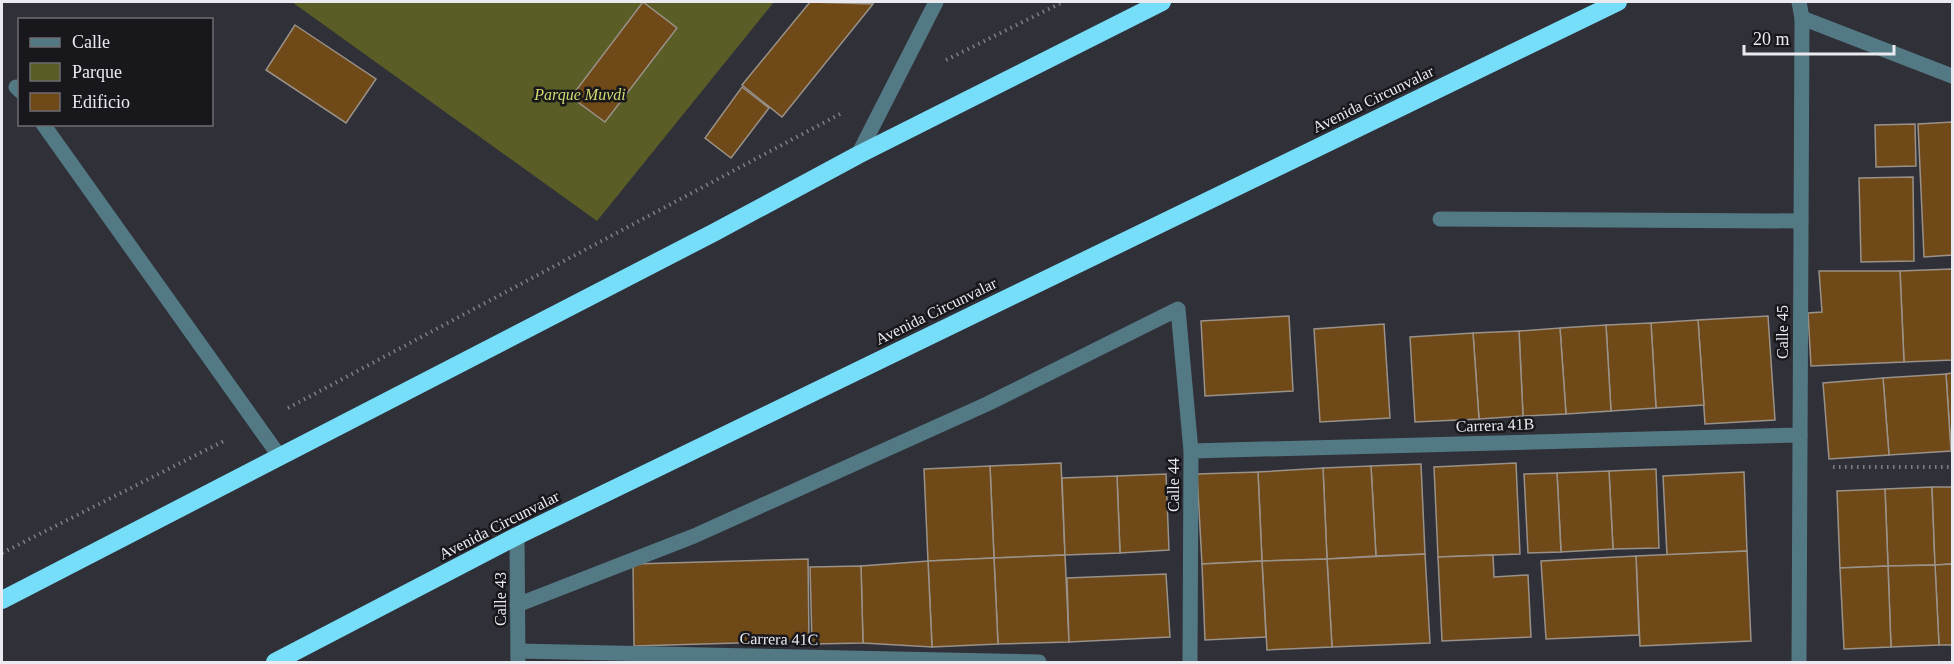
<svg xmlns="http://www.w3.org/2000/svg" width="1954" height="664" viewBox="0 0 1954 664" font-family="Georgia,serif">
<rect width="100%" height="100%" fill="#303039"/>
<polygon fill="#5a5d26" points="292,2 774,2 597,221"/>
<g fill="#704918" stroke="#9a9289" stroke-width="1.5">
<polygon points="643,2 677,28 605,122 571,97"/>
<polygon points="810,2 873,4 782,117 742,85"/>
<polygon points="295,25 376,79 346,123 266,70"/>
<polygon points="742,87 769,108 731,158 705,138"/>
<polygon points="1952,122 1952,255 1924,257 1918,124"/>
<polygon points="1915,124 1916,166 1876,167 1875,125"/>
<polygon points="1913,177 1914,261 1861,262 1859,178"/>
<polygon points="1952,269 1952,360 1904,362 1900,271"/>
<polygon points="1819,271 1900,271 1904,362 1811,366 1808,313 1822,312"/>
<polygon points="1289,316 1293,391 1205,396 1201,321"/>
<polygon points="1768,316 1775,420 1705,424 1698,320"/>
<polygon points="1698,320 1704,405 1656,408 1651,323"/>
<polygon points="1651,323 1656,408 1611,411 1606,325"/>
<polygon points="1384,324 1390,418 1320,422 1314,329"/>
<polygon points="1606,325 1611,411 1566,414 1560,328"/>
<polygon points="1560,328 1566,414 1523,416 1519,331"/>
<polygon points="1519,331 1523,416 1479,419 1473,333"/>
<polygon points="1473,333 1479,419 1415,422 1410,337"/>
<polygon points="1952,373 1952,451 1951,451 1946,374"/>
<polygon points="1946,374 1951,451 1889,455 1883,378"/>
<polygon points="1883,378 1889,455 1829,459 1823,383"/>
<polygon points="1061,463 1065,555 994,558 990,466"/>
<polygon points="1516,463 1520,554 1438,557 1434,467"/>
<polygon points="1421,464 1425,554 1376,556 1371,466"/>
<polygon points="990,466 994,558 928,561 924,469"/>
<polygon points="1371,466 1376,556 1327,559 1323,468"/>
<polygon points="1323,468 1327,559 1262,561 1258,472"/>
<polygon points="1656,469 1659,548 1613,549 1609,471"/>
<polygon points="1609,471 1613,549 1561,552 1557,473"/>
<polygon points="1258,472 1262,561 1202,564 1197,474"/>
<polygon points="1744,472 1747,551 1667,555 1663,476"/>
<polygon points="1557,473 1561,552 1528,553 1524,474"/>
<polygon points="1166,474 1169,550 1120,553 1117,476"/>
<polygon points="1117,476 1120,553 1065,555 1062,478"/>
<polygon points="1932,487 1935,565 1888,566 1885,489"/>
<polygon points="1932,487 1952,487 1952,564 1935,565"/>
<polygon points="1885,489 1888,566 1840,568 1837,491"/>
<polygon points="1747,551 1751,641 1640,646 1636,556"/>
<polygon points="1425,554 1430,643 1332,647 1327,559"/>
<polygon points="1065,555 1069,642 998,644 994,558"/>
<polygon points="1493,555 1494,577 1528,575 1531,637 1442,641 1438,557"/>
<polygon points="1636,556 1639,635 1546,639 1541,561"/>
<polygon points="994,558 998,644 932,647 928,561"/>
<polygon points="808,559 809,641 634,646 633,564"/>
<polygon points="1327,559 1332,647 1267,650 1262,561"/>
<polygon points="928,561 932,647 863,643 861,566"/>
<polygon points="1262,561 1266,637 1205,640 1202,564"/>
<polygon points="1952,564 1952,645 1939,645 1935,565"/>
<polygon points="1935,565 1939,645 1891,647 1888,566"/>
<polygon points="861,566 863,643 812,644 810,567"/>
<polygon points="1888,566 1891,647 1844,649 1840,568"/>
<polygon points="1166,574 1170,637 1069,642 1067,578"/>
</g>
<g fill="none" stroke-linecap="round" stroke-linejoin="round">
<g stroke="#7e7e86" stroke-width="4" stroke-dasharray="1.5 4.5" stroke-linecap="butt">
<polyline points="946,60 1063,2"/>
<polyline points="288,408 840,114"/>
<polyline points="1833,467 1952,467"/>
<polyline points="2,553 226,440"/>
</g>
<g stroke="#537a84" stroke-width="15">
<polyline points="1802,18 1952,76"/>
<polyline points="16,87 20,91"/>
<polyline points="43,124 280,457"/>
<polyline points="858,155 936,2"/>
<polyline points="1440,219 1801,221"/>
<polyline points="1191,451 1800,435"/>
<polyline points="517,536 518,662"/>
<polyline points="517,605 694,536 987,404 1178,309 1191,451 1190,662"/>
<polyline points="518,651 1039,662"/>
<polyline points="1799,662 1802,18 1799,2"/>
</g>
<g stroke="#77def9" stroke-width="18">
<polyline points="2,600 715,232 858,155 1162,2"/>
<polyline points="275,662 517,536 1618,2"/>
</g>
</g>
<g text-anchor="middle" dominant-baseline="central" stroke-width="5" stroke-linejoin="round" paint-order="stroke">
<g font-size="16" font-style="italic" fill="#d3da6e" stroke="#18181c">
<text x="580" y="94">Parque Muvdi</text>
</g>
<g font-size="16" fill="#eaeaf0" stroke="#18181c">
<text transform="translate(1373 99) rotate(-26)">Avenida Circunvalar</text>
<text transform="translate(936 311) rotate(-26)">Avenida Circunvalar</text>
<text transform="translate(1782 332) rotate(-90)">Calle 45</text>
<text transform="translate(1495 425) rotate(-2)">Carrera 41B</text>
<text transform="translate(1173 485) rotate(-90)">Calle 44</text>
<text transform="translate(499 525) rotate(-27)">Avenida Circunvalar</text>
<text transform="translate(500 599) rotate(-90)">Calle 43</text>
<text transform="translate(779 639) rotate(1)">Carrera 41C</text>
</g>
</g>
<rect width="1954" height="664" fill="none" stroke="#eaeaf0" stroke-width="6"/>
<rect x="18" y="18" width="195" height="108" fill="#18181c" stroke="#6c6c71" stroke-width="1.5"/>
<rect x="30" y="38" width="30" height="9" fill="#537a84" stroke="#6c6c71" stroke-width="1.5"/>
<text x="72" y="48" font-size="18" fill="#eaeaf0">Calle</text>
<rect x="30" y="63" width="30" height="18" fill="#5a5d26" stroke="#6c6c71" stroke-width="1.5"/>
<text x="72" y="78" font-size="18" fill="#eaeaf0">Parque</text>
<rect x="30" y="93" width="30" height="18" fill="#704918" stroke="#6c6c71" stroke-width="1.5"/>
<text x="72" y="108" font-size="18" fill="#eaeaf0">Edificio</text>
<path d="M1744 45v9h150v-9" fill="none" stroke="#eaeaf0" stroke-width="3"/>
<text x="1753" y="45" font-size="18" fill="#eaeaf0" stroke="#18181c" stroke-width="4.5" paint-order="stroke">20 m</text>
</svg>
